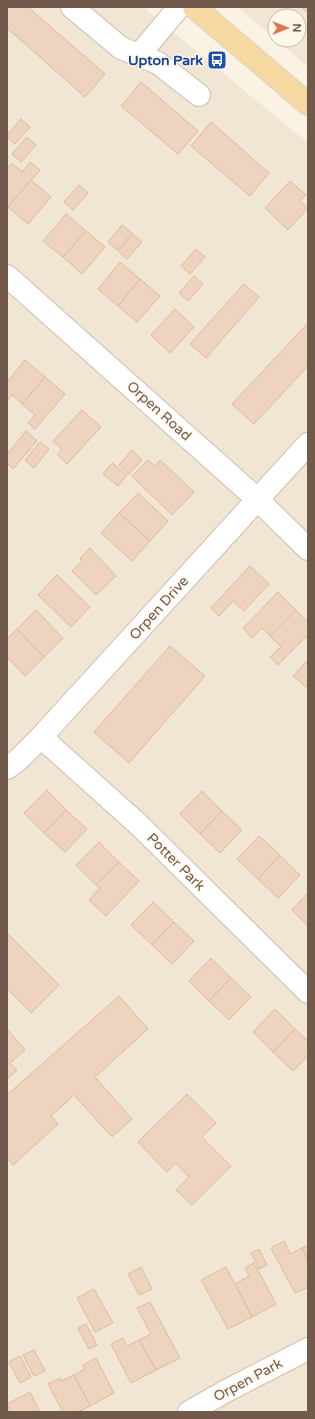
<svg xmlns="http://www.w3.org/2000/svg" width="315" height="1419" viewBox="0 0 315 1419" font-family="'Varela Round',sans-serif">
<rect width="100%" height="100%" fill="#faf3e4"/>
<g fill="#f1e5d3">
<polygon points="7,7 143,7 308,143 308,1412 7,1412"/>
<polygon points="237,7 308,7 308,67 277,40 299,40 299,16 275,16 275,38"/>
</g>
<g fill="#eed3be" stroke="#dfba9f">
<polygon points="7,7 28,7 105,74 85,97 7,28"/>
<polygon points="301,7 308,7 308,13"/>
<polygon points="141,82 198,131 178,154 121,106"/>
<polygon points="21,119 30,127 15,144 7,137 7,135"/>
<polygon points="211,122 269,173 250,196 191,146"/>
<polygon points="27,137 36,145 21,162 12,154"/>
<polygon points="30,162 40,170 8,207 7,206 7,169 12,163 22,172"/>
<polygon points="31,180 51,197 28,224 8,207"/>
<polygon points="290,181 306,195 300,201 308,208 288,230 265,208"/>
<polygon points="79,185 88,193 73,210 64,202"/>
<polygon points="66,214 86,231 63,257 43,241"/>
<polygon points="122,225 132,233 117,250 108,242"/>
<polygon points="86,231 105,247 82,274 63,257"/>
<polygon points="133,234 142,242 127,259 118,251"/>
<polygon points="196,249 205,257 190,274 181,266"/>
<polygon points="120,262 140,279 118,306 98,289"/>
<polygon points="194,276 203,284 188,301 179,293"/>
<polygon points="140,279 160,296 137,322 118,306"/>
<polygon points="244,284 259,297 206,358 190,344"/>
<polygon points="175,309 194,327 170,353 151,335"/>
<polygon points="308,323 308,366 254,424 232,404"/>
<polygon points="25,360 45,377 22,404 12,395 7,401 7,382"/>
<polygon points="45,377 65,394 35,429 28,423 35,415 22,404"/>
<polygon points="82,410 101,427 67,464 57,454 62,449 53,441"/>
<polygon points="26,431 37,441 13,469 7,463 7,454"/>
<polygon points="40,442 49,449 34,468 25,460"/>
<polygon points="132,450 142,460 129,474 119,465"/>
<polygon points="148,460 155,466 160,460 194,492 172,515 132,476"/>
<polygon points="112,463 127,475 118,486 103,474"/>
<polygon points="138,493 168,521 150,541 119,513"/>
<polygon points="119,513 150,541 132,561 101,533"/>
<polygon points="90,548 116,576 96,595 72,571 82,561 80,558"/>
<polygon points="250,566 269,584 244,611 233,601 219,616 211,608"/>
<polygon points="57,575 90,607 71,627 38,595"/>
<polygon points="278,592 296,610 270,636 262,628 252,638 243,628"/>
<polygon points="36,610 63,638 44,657 17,629"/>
<polygon points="296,610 308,622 308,635 278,665 270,657 281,647 270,636"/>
<polygon points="17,629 44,657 25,676 7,657 7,639"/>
<polygon points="170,646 205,676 129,763 94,732"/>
<polygon points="308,660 308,685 306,687 293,676"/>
<polygon points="47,790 66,810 44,833 24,813"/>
<polygon points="202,791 222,811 200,834 180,814"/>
<polygon points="66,810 87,829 65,852 44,833"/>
<polygon points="222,811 242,830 220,853 200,834"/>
<polygon points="259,836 280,855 258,879 237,859"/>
<polygon points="99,842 119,862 96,885 76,865"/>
<polygon points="280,855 300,875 278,898 258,879"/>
<polygon points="119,862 139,881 106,916 89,900 100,888 96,885"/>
<polygon points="308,893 308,926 292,910"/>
<polygon points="153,902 174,922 152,945 131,925"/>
<polygon points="174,922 194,941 172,964 152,945"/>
<polygon points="7,933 59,985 31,1013 7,989"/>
<polygon points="211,958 231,978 209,1001 189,981"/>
<polygon points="231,978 251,997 229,1020 209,1001"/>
<polygon points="119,996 148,1029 95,1077 132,1119 112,1137 74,1095 51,1116 58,1124 13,1165 7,1158 7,1095"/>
<polygon points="275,1009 295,1029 273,1052 253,1032"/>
<polygon points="7,1029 25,1050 10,1063 17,1070 7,1079"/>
<polygon points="295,1029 308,1041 308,1056 293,1071 273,1052"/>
<polygon points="187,1094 216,1123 202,1137 231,1166 192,1205 176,1190 189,1177 176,1163 167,1172 138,1142"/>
<polygon points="284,1241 290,1254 302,1248 308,1260 308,1287 295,1293 271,1248"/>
<polygon points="308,1245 308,1260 302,1248"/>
<polygon points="259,1249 267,1265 259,1269 251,1253"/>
<polygon points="254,1263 276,1304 252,1317 235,1284 249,1276 245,1268"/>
<polygon points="141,1267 152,1289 139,1295 128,1274"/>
<polygon points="226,1267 252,1317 228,1329 201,1280"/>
<polygon points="94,1289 113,1323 95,1332 77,1298"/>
<polygon points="150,1302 180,1358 156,1370 139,1340 151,1334 137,1308"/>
<polygon points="86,1324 97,1345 89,1349 78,1328"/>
<polygon points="123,1338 127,1346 139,1340 156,1370 131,1383 111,1344"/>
<polygon points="34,1350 45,1371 34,1376 23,1355"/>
<polygon points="20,1356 31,1377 20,1383 9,1362"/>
<polygon points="96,1358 114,1393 90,1406 74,1375 85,1369 83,1365"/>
<polygon points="74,1375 90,1406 78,1412 63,1412 48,1384 60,1378 61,1381"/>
<polygon points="30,1392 40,1412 10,1412 7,1404"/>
</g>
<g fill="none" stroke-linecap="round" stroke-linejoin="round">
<g stroke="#cdbdae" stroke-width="24">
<g id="minor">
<polyline points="72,7 121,48 158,63 199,95"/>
<polyline points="139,55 179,7"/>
<polyline points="7,276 257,499 308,549"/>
<polyline points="41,737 139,825 308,992"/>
<polyline points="7,768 18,760 41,737 308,444"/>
<polyline points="189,1412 226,1391 308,1349"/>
</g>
</g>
<g stroke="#dad4d0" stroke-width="24">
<polyline id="primary" points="194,7 308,104"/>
</g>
<use href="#minor" stroke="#fff" stroke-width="22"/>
<use href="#primary" stroke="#f5d9a1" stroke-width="22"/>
</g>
<defs>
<g id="bus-square" transform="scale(1)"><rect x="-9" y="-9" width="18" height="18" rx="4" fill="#1a4fb4" stroke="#fef7ea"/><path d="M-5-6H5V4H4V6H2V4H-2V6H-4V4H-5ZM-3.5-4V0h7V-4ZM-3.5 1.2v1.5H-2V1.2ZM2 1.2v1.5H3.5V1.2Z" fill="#fff"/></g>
</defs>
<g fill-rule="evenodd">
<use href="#bus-square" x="217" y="60"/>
</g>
<g text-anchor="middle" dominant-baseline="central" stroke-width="3" stroke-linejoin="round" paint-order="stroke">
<g font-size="14" font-weight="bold" fill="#164399" stroke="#fef7ea" text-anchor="end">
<text x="203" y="60">Upton Park</text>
</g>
<g font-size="14" fill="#715a4b" stroke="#fef7ea">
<text transform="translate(159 411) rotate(42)">Orpen Road</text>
<text transform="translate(159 608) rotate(-48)">Orpen Drive</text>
<text transform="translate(176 862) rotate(45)">Potter Park</text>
<text transform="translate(248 1380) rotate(-28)">Orpen Park</text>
</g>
</g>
<rect width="315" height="1419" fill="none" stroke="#715a4b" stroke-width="16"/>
<g transform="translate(287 28) rotate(90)"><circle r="19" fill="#fef7ea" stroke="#c6b8aa"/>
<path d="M0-3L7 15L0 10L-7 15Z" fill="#dc7651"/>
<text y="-6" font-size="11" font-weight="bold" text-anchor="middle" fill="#715a4b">N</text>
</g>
</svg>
